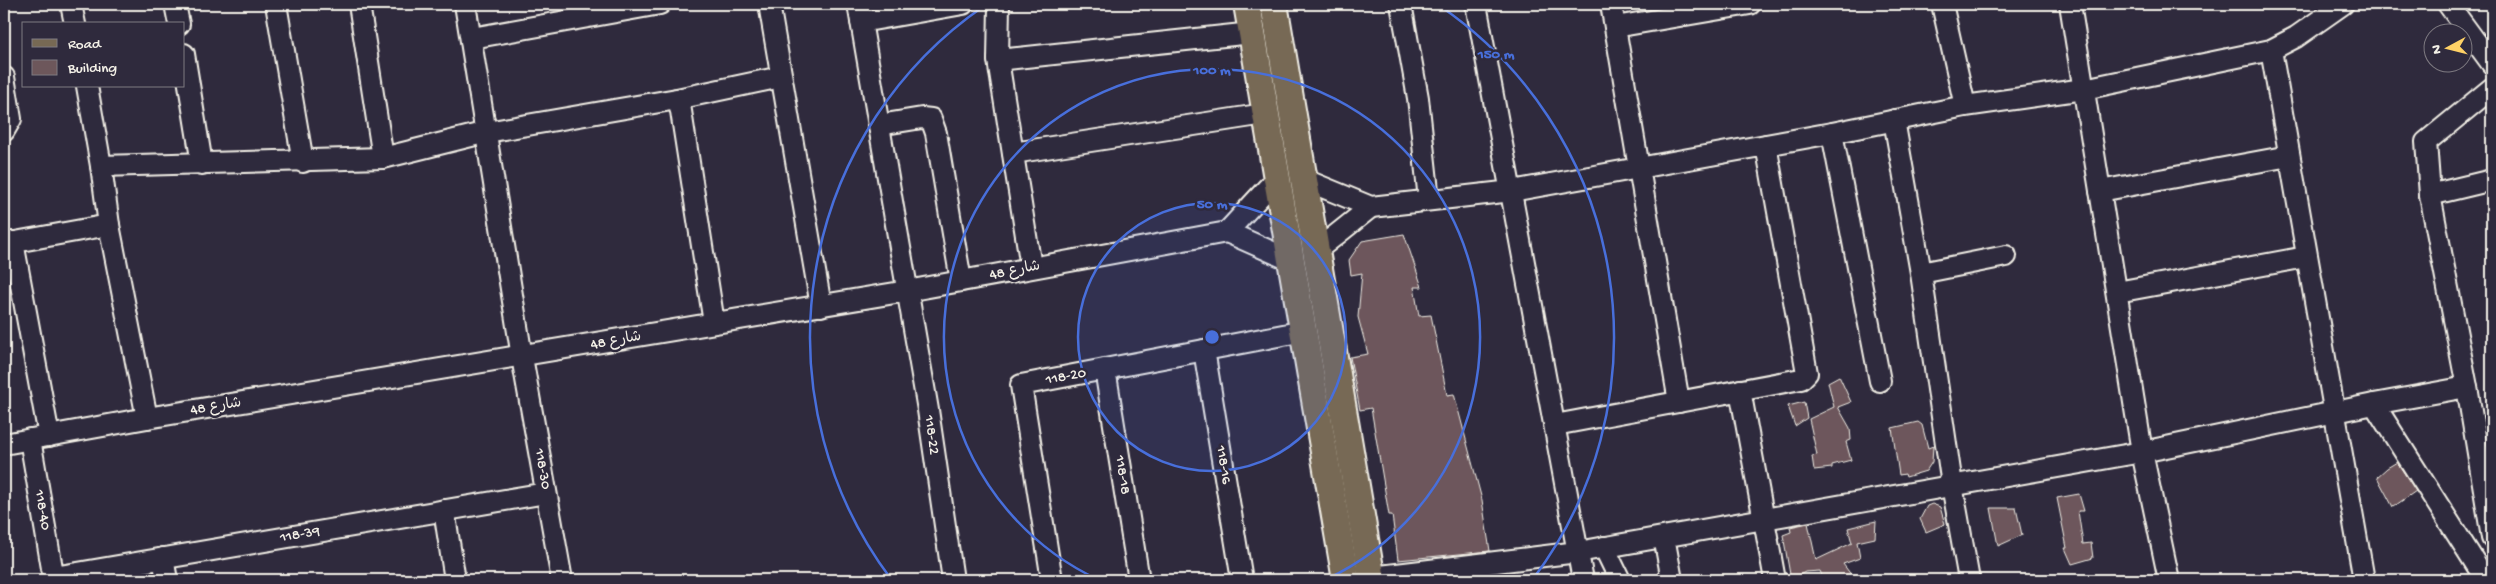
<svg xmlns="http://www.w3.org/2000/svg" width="2496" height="584" viewBox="0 0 2496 584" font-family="'Gochi Hand','Playpen Sans Arabic',sans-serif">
<rect width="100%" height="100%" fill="#2f2a3d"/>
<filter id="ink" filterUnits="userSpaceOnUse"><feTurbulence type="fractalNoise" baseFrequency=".02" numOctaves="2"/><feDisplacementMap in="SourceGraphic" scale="10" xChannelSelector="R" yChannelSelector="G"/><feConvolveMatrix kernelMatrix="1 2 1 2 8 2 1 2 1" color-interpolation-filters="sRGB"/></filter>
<g filter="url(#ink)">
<g fill="#6d575b" stroke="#f4f1e8">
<polygon points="1404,234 1422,287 1414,287 1419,316 1431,315 1447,395 1454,394 1482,500 1490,551 1398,560 1392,515 1389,515 1371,408 1360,410 1350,357 1368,354 1358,317 1362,273 1351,275 1349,260 1362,241"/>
<polygon points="1839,376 1851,402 1838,407 1850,428 1851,440 1846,442 1851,460 1832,465 1832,468 1814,470 1812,456 1817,455 1809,419 1834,407 1828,382"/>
<polygon points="1804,402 1807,418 1795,426 1788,406"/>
<polygon points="1918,422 1922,425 1928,448 1933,446 1932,462 1926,471 1906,477 1905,474 1899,475 1892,428"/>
<polygon points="2397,462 2416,491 2393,507 2377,477 2387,468"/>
<polygon points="2079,494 2084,511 2078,511 2083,544 2091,543 2093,558 2072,564 2065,548 2067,548 2057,498"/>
<polygon points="1932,504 1940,507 1945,524 1926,532 1920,519 1927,506"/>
<polygon points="1991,508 2016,508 2022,535 1998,546"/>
<polygon points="1876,521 1875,538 1857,542 1860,558 1843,564 1855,580 1824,580 1820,571 1805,572 1791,580 1783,535 1791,532 1790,527 1808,523 1816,560 1852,543 1848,528"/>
</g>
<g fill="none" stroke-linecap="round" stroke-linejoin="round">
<g stroke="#f4f1e8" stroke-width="24">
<g id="minor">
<polyline points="71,4 75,24"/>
<polyline points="175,4 179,24"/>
<polyline points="276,4 303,162"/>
<polyline points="359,4 383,158"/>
<polyline points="465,4 522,357 562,580"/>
<polyline points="769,4 821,306"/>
<polyline points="858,4 928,410 953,580"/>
<polyline points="999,4 998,60 1031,267"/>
<polyline points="1401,4 1418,98 1429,200"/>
<polyline points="1476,4 1583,580"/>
<polyline points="1611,4 1679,402"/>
<polyline points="1942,4 1965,106"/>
<polyline points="2070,4 2142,452 2169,580"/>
<polyline points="2448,4 2492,64"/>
<polyline points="861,22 963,4"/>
<polyline points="1615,27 1750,4"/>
<polyline points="472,38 660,4"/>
<polyline points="2271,50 2364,580"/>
<polyline points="184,54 202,164"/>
<polyline points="998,60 1252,33"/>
<polyline points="4,77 11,119 4,131"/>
<polyline points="87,86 101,166 109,225 147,418"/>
<polyline points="2492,88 2426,142 2430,195 2467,387 2492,538"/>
<polyline points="677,99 681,111 714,323"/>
<polyline points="1894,120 1921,273 1952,485 1969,580"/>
<polyline points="879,125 922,118 931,119 936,133 961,281"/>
<polyline points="1832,133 1880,381"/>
<polyline points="1013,153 1265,114"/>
<polyline points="101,166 383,158 487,132 677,99 781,77"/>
<polyline points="1303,179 1371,207 1512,191 1832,133 1965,106 2084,89 2271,50 2296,37 2343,4"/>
<polyline points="2100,191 2289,156"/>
<polyline points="2430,195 2492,180"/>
<polyline points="1227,232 1276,179"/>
<polyline points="1227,232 1290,260"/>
<polyline points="13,242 49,436"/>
<polyline points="4,244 109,225"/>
<polyline points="1316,251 1371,207"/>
<polyline points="1921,273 2006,256"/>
<polyline points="2117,292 2306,257"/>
<polyline points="1204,350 1242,580"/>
<polyline points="1105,369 1139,580"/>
<polyline points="1740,390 1775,580"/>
<polyline points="2374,404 2486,580"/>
<polyline points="1555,425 1801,379 1807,373 1766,145"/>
<polyline points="30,439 54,580"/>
<polyline points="4,444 147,418 907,291 1227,232"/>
<polyline points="444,510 455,580"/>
<polyline points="1664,537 1672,580"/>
<polyline points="1604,547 1620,580"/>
<polyline points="163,558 167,580"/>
<polyline points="54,577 546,493"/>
<polyline points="1372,577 1578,552 2142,452 2374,404 2467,387"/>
<polyline points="1052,580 1021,385 1304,331"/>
</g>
</g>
<g stroke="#f4f1e8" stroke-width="30">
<g id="major">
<polyline points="1247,4 1346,580"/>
<polyline points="1274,4 1372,580"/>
</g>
</g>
<use href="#minor" stroke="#2f2a3d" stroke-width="20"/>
<use href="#major" stroke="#776954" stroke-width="26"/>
</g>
</g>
<circle cx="1212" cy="337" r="134" fill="#486fdb" fill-opacity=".12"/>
<g fill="none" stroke="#486fdb" stroke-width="2.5">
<circle cx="1212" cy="337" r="134"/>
<path d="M1099 580A268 268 0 1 1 1325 580"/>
<path d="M891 579A402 402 0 0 1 984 6M1440 6A402 402 0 0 1 1533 579"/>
</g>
<g text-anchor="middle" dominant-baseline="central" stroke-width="5" stroke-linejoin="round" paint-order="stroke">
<g font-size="15" fill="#f4f1e8" stroke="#2f2a3d">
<text transform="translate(1015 271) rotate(-11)">شارع 48</text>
<text transform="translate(616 341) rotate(-10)">شارع 48</text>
<text transform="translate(1066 377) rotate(-11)">118-20</text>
<text transform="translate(216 407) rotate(-9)">شارع 48</text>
<text transform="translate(931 435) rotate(82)">118-22</text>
<text transform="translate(1223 465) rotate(81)">118-16</text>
<text transform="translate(542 469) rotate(80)">118-30</text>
<text transform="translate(1122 475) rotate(81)">118-18</text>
<text transform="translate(42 510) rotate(80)">118-40</text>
<text transform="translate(300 535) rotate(-10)">118-39</text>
</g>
</g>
<circle cx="1212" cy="337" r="8" fill="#486fdb" stroke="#2f2a3d" stroke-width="2.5"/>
<g font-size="15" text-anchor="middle" font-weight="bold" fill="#486fdb" stroke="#2f2a3d" stroke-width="5" stroke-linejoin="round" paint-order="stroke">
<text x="1496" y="58">150 m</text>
<text x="1212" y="74">100 m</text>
<text x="1212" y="208">50 m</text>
</g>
<rect width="2496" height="584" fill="none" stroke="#2f2a3d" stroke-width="20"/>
<rect x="10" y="10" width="2476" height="564" fill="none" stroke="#f4f1e8" stroke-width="2" filter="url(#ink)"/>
<rect x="22" y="22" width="162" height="65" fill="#2f2a3d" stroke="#7e7a81"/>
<rect x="32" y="39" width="25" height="8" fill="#776954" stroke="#7e7a81"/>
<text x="68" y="48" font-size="15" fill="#f4f1e8">Road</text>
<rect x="32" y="60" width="25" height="15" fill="#6d575b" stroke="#7e7a81"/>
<text x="68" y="72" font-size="15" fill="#f4f1e8">Building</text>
<g transform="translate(2448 48) rotate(263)"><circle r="24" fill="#2f2a3d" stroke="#7e7a81"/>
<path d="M0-4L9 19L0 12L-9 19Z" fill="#ffd166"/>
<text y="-8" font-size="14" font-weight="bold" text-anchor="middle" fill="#f4f1e8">N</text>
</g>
</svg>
